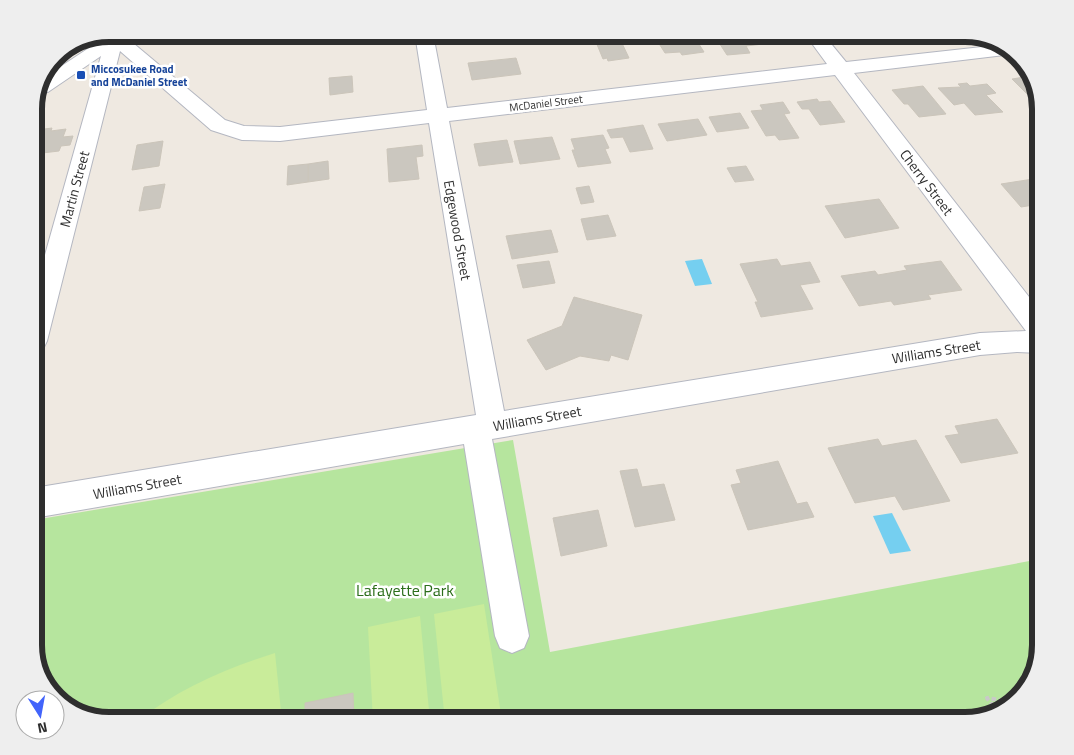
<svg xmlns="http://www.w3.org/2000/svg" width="1074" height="755" viewBox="0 0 1074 755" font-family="'Titillium Web',sans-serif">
<rect width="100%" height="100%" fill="#efe9e1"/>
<polygon fill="#b6e59e" points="513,440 550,652 1040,559 1040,646 1027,688 1002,711 965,721 110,721 67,708 44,683 34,650 34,520"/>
<g fill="#c9ec9a">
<polygon points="484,604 502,721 445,721 434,614"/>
<polygon points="420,616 430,721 373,721 368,627"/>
<path d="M275 653 282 721H137C179 689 224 669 275 653Z"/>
</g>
<g fill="#75cff0">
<polygon points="702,259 712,284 695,286 685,261"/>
<polygon points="892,513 911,551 890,554 873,516"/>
</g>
<g fill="#cbc7bf" stroke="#cbc5ba">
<polygon points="359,34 384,34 385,38 360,41"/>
<polygon points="595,34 610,34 613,40 620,39 629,58 608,61 607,58 603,59 596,42 598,42"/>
<polygon points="738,34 739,36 745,35 744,34 774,34 776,37 760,39 763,44 746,46 750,53 727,55 714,35"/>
<polygon points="695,38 704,52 682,55 680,52 665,53 658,42"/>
<polygon points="516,58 521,74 472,80 468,63"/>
<polygon points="352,76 353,92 330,95 329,78"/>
<polygon points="1031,76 1038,99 1033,100 1012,79"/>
<polygon points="967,83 970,86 987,84 996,93 986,95 1003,112 975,115 964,103 954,105 938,88 961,87 958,84"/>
<polygon points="923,86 946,114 919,117 908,104 904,104 892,90"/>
<polygon points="817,99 819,102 830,101 845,122 820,125 809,109 802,109 797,102"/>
<polygon points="783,102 790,113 784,114 799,138 779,140 775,135 766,136 751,111 763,110 760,105"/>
<polygon points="740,113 749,128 717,132 709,117"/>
<polygon points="698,119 707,135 667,141 658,124"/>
<polygon points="643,125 653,149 630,152 623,137 611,138 607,130"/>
<polygon points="52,128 51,131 66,129 63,137 73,136 70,145 61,146 59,151 34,154 34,136 37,130"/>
<polygon points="603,135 609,148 605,149 611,163 578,167 572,150 575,150 571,139"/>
<polygon points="552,137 560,159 520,164 514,141"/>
<polygon points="507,140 513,162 479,166 474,144"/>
<polygon points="163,141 159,166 132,170 137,145"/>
<polygon points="422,145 423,156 416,157 419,179 389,182 387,149"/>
<polygon points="328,161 329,179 308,182 308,164"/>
<polygon points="308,164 308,182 287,185 288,166"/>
<polygon points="746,166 754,180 735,182 727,168"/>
<polygon points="1033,179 1040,184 1040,204 1021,207 1001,184"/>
<polygon points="165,184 160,208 139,211 144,187"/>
<polygon points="589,186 594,202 581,204 576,188"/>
<polygon points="879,199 899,228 845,238 825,206"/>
<polygon points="608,215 616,236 587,240 581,219"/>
<polygon points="551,230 558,252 512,259 506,236"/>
<polygon points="777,259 781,266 810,262 820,282 800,285 813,309 761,317 755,302 758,302 740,264"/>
<polygon points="549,261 555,283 523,288 517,265"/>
<polygon points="941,261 962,290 928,295 931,299 894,305 891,301 859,306 841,276 875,271 878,275 907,270 904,266"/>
<polygon points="574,297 642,315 628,360 611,355 609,361 580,356 546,370 527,340 562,326"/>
<polygon points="997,419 1018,453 961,463 945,436 959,434 955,426"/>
<polygon points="878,439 882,446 916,440 950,501 903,510 895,496 855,503 828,448"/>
<polygon points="778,461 797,504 807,502 814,517 748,530 731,485 741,483 736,470"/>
<polygon points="637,469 642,487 664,484 675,520 635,527 620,471"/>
<polygon points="598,510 607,546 561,556 553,518"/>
<polygon points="353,693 354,721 305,721 305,703"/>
</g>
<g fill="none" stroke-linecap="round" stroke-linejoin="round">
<g stroke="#b4b7c1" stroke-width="2">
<path id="minor" d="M110 34H129L127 38 225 120 244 126 280 127 427 110 415 34H433L447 108 827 64 805 34H823L846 62 1000 45 1007 47 1013 54 854 73 1040 311V353L1017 352 980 355 492 439 529 636 524 648 512 653 500 648 495 636 464 444 34 518V488L476 415 429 123 280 141 242 140 211 130 120 51 47 341 43 349 34 352V294L101 56 48 92 39 93 48 75ZM835 75 1026 331 980 333 504 411 449 121Z"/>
</g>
<polyline stroke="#c9c9c9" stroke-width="4" stroke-dasharray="4.5 3" stroke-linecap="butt" points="998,712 987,698 1012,702"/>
<use href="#minor" fill="#fff" fill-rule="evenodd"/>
</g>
<rect fill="#1a4fb4" stroke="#fff" stroke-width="2" x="76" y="70" width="10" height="10" rx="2.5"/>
<g text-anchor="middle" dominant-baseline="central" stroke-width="5" stroke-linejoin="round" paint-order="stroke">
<g font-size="11" font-weight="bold" fill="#164399" stroke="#fff" text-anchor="start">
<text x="91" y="69">Miccosukee Road<tspan x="91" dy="13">and McDaniel Street</tspan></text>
</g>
<g font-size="11" fill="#2e2e2e" stroke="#fff">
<text transform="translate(546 103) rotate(-7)">McDaniel Street</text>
</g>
<g font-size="14" fill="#2e2e2e" stroke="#fff">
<text transform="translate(927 182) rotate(53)">Cherry Street</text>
<text transform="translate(74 189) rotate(-75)">Martin Street</text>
<text transform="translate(458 230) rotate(80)">Edgewood Street</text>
<text transform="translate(936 351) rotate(-9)">Williams Street</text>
<text transform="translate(537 418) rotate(-10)">Williams Street</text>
<text transform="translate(137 486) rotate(-10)">Williams Street</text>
</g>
<g font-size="16" fill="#2c6e1b" stroke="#fff">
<text x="405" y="590">Lafayette Park</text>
</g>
</g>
<path d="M0 0H1074V755H0ZM109 42H965A67 67 0 0 1 1032 109V645A67 67 0 0 1 965 712H109A67 67 0 0 1 42 645V109A67 67 0 0 1 109 42Z" fill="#eee" fill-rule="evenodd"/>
<path fill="none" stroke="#2e2e2e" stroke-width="6" d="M109 42H965A67 67 0 0 1 1032 109V645A67 67 0 0 1 965 712H109A67 67 0 0 1 42 645V109A67 67 0 0 1 109 42Z"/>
<g transform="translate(40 715) rotate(169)"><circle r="24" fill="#ffffff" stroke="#ababab"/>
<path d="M0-4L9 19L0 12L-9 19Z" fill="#4264fb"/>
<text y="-8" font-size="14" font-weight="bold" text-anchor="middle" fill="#2e2e2e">N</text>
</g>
</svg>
